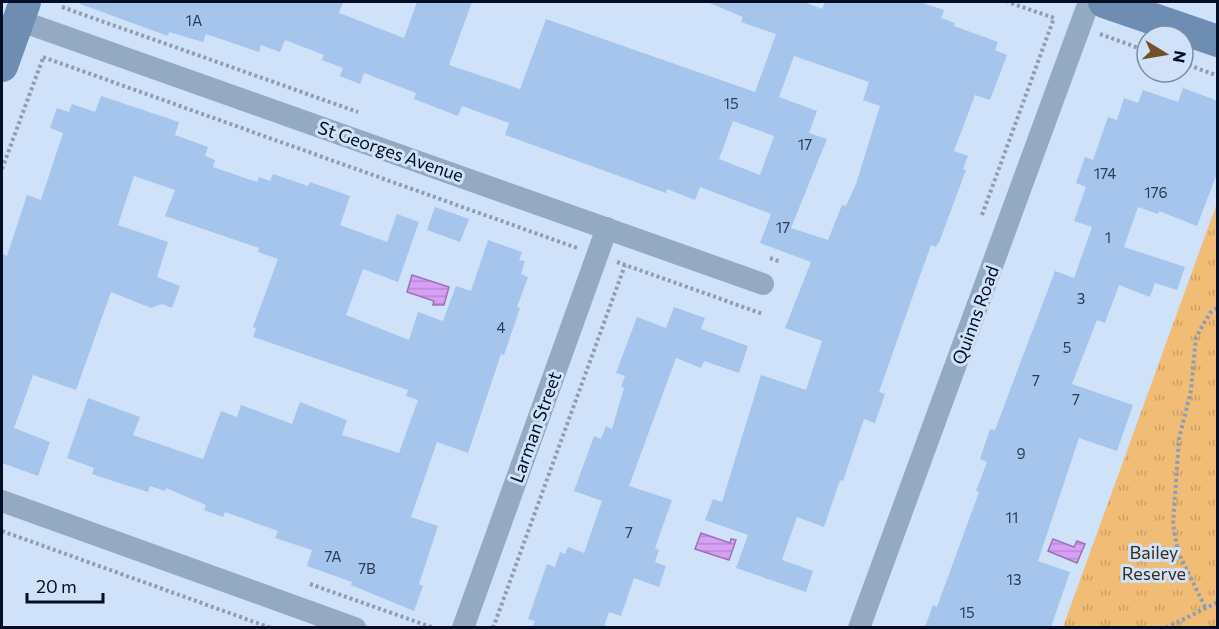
<svg xmlns="http://www.w3.org/2000/svg" width="1219" height="629" viewBox="0 0 1219 629" font-family="Commissioner,sans-serif">
<defs>
<pattern id="park-tufts" width="24" height="20" patternUnits="userSpaceOnUse" patternTransform="scale(1.5)"><rect width="24" height="20" fill="#f1bc75"/><path d="M3 7l-1-3M5 7V3M7 7l1-3M15 17l-1-3M17 17v-4M19 17l1-3" fill="none" stroke="#cda065"/></pattern>
<pattern id="water-rules" width="6" height="5" patternUnits="userSpaceOnUse" patternTransform="scale(1.5)"><rect width="6" height="5" fill="#d8a0f5"/><path d="M0 2.5h6" fill="none" stroke="#b889d2"/></pattern>
</defs>
<rect width="100%" height="100%" fill="#cfe2fa"/>
<polygon fill="url(#park-tufts)" points="1217,203 1217,627 1063,627"/>
<g fill="url(#water-rules)" stroke="#9874b6" stroke-width="1.5">
<polygon points="412,275 449,287 444,305 433,305 434,301 407,292"/>
<polygon points="701,533 730,543 731,539 736,540 729,560 695,549"/>
<polygon points="1053,539 1074,547 1077,541 1085,544 1077,563 1048,551"/>
</g>
<g fill="#a5c5ec" fill-rule="evenodd">
<path d="M80 2H343L339 13 404 38 417 2H472L449 65 520 89 546 19 755 92 776 34 741 22 743 17 707 2H804L822 9 825 2H920L944 10 941 18 955 23 954 26 998 42 995 50 1007 55 990 100 975 95 954 151 968 156 963 169 966 170 940 240 936 247 931 245 900 332 879 392 885 394 875 423 864 419 843 481 840 480 824 527 797 517 782 560 813 571 806 592 736 568 748 535 705 520 713 499 722 502 761 375 806 390 822 341 785 328 811 262 760 243 771 214 700 187 695 200 667 189 666 193 505 135 509 123 462 106 458 116 414 99 416 93 364 73 360 84 340 76 343 68 322 60 324 55 285 40 280 52 261 45 259 52 206 34 203 42 169 32 168 36 80 4ZM794 56 869 82 863 100 880 106 856 184 846 206 842 205 828 240 791 228 827 139 809 133 817 111 779 97ZM733 121 774 136 760 175 719 159Z"/>
<polygon points="1183,88 1218,101 1218,171 1197,226 1159,211 1158,214 1138,207 1124,247 1185,267 1177,290 1155,283 1150,297 1119,285 1105,323 1097,320 1072,384 1133,405 1117,451 1079,438 1038,561 1070,572 1051,627 925,627 933,605 937,607 979,492 976,491 987,462 980,459 990,429 995,430 1055,271 1074,278 1092,227 1074,221 1086,187 1076,183 1085,157 1093,160 1108,117 1117,120 1124,98 1138,103 1143,90 1178,102"/>
<polygon points="101,96 179,122 175,135 208,147 205,156 215,160 213,167 257,182 259,177 270,181 273,174 308,186 310,182 350,196 340,225 387,242 397,214 419,222 398,282 363,269 346,315 409,340 418,312 443,321 456,286 471,291 488,240 522,252 519,260 525,261 521,274 528,277 517,307 520,308 504,355 501,354 468,453 437,442 411,517 438,526 419,584 423,586 414,611 351,585 352,582 307,566 312,550 275,538 278,531 225,512 223,517 204,510 206,505 166,488 165,491 150,486 148,492 116,482 92,474 94,468 67,458 88,398 140,417 133,435 203,459 221,411 237,417 241,405 292,424 300,402 347,420 342,435 399,453 418,400 406,396 408,390 253,337 256,328 253,327 278,259 258,252 259,248 165,216 175,190 134,176 118,225 168,242 157,277 180,286 172,308 162,304 151,308 111,292 76,390 33,375 14,428 50,442 38,476 2,463 2,254 7,256 27,195 41,200 63,133 50,128 57,108 69,112 72,104 95,112"/>
<polygon points="435,207 469,219 460,242 427,230"/>
<polygon points="674,307 705,318 701,329 748,346 739,373 704,361 701,368 676,358 629,486 672,500 655,548 659,550 655,562 666,566 659,587 634,578 621,616 609,612 604,627 533,627 535,621 528,619 547,564 555,567 560,552 565,554 568,547 584,553 602,501 574,491 594,436 601,439 606,426 612,429 624,388 621,387 625,376 616,373 637,317 666,328"/>
</g>
<g fill="none" stroke-linecap="round" stroke-linejoin="round">
<g stroke="#8c9db4" stroke-width="4" stroke-dasharray="3 3" stroke-linecap="butt">
<polyline points="62,7 358,112"/>
<polyline points="1100,34 1147,51"/>
<polyline points="43,57 577,248"/>
<polyline points="1183,63 1218,76"/>
<polyline points="2,169 43,58"/>
<polyline points="982,215 1054,18 1008,2"/>
<polyline points="770,258 781,262"/>
<polyline points="617,262 763,314"/>
<polyline points="2,531 271,628"/>
<polyline points="310,584 434,628"/>
<polyline points="1205,607 1178,552 1173,524 1179,439 1191,390 1196,337 1210,313 1218,307"/>
<polyline points="493,628 625,265"/>
<polyline points="1166,628 1218,602"/>
</g>
<g stroke="#94a9c2" stroke-width="22">
<polyline points="18,20 763,284"/>
<polyline points="2,501 355,628"/>
<polyline points="463,628 607,228"/>
<polyline points="859,628 1089,2"/>
</g>
<g stroke="#6e8db2" stroke-width="32">
<polyline points="1104,2 1218,41"/>
<polyline points="2,66 25,2"/>
</g>
</g>
<g text-anchor="middle" dominant-baseline="central" stroke-width="6" stroke-linejoin="round" paint-order="stroke">
<g font-size="15" fill="#2a3c55">
<text x="194" y="20">1A</text>
<text x="731" y="103">15</text>
<text x="805" y="144">17</text>
<text x="1105" y="173">174</text>
<text x="1156" y="192">176</text>
<text x="783" y="227">17</text>
<text x="1108" y="237">1</text>
<text x="1081" y="298">3</text>
<text x="501" y="327">4</text>
<text x="1067" y="347">5</text>
<text x="1036" y="380">7</text>
<text x="1076" y="399">7</text>
<text x="1021" y="453">9</text>
<text x="1012" y="517">11</text>
<text x="629" y="532">7</text>
<text x="333" y="556">7A</text>
<text x="367" y="568">7B</text>
<text x="1014" y="579">13</text>
<text x="967" y="612">15</text>
</g>
<g font-size="18" fill="#010e23" stroke="#cfe2fa">
<text transform="translate(391 151) rotate(19)">St Georges Avenue</text>
<text transform="translate(975 315) rotate(-70)">Quinns Road</text>
<text transform="translate(535 427) rotate(-70)">Larman Street</text>
</g>
<g font-size="18" fill="#3c2e1a" stroke="#cfe2fa">
<text x="1154" y="552">Bailey<tspan x="1154" dy="21">Reserve</tspan></text>
</g>
</g>
<rect width="1219" height="629" fill="none" stroke="#010e23" stroke-width="6"/>
<g transform="translate(1165 54) rotate(101)"><circle r="28" fill="#cfe2fa" stroke="#7d8da4" stroke-width="1.5"/>
<path d="M0-4.5L10 22L0 15L-10 22Z" fill="#715227"/>
<text y="-9" font-size="16" font-weight="bold" text-anchor="middle" fill="#010e23">N</text>
</g>
<path d="M27 593v9h76v-9" fill="none" stroke="#010e23" stroke-width="3"/>
<text x="36" y="593" font-size="18" fill="#010e23" stroke="#cfe2fa" stroke-width="4.5" paint-order="stroke">20 m</text>
</svg>
